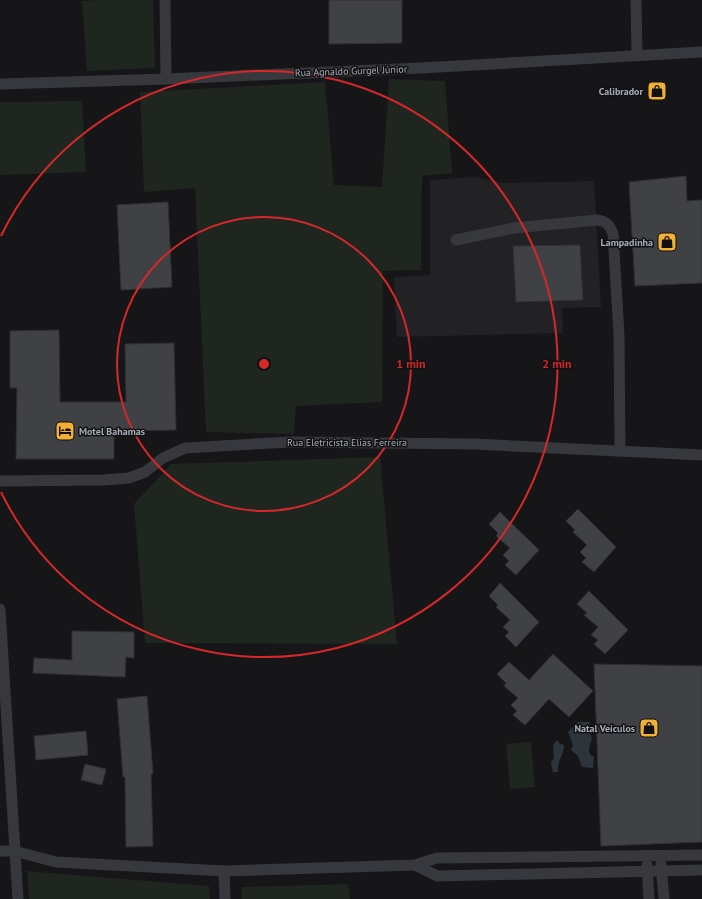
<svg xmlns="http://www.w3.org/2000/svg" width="702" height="899" viewBox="0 0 702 899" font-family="'PT Sans',sans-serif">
<rect width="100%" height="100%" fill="#161618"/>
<polygon fill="#222225" points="475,177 503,183 594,181 601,307 562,308 563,333 397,337 394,277 430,275 430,180"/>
<g fill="#1e261f">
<polygon points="97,0 153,0 155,68 87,71 82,1"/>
<polygon points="389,79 445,81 452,173 422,176 421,270 383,271 382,402 296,406 294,434 206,432 195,188 144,192 140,92 325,82 334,185 382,187"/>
<polygon points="82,101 86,172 0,175 0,102"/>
<polygon points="380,457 397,644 145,643 134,504 171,464"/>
<polygon points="531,742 535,787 510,789 506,744"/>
<polygon points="27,871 209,886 210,899 29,899"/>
<polygon points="348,884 350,899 242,899 242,887"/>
</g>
<g fill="#2c353c">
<polygon points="578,722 590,722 588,731 592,738 589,749 590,755 594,757 593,768 582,767 578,756 571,750 573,745 568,732"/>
<path d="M557 740 560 744 564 745C564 755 557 761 558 772H553L551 762 554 758 553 745Z"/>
</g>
<g fill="#404145" stroke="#303034">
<polygon points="329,0 402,0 402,43 329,44"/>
<polygon points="686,176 687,201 702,200 702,283 635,286 629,182"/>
<polygon points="168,202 172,287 121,290 117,205"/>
<polygon points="580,245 583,300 516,302 513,246"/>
<polygon points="59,330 60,402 126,402 125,344 174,343 176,430 114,431 114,459 16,459 17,388 10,388 10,331"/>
<polygon points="578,509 616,547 594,572 582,562 586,558 580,552 587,545 573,532 575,530 566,521"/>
<polygon points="500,512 539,550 516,575 505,565 509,561 503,555 510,548 496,536 498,533 489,524"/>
<polygon points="500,583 539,622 516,647 505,636 509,632 503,627 510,620 496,607 498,605 489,596"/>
<polygon points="589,591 628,630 605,654 594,644 598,640 591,635 598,627 584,615 587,613 577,604"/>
<polygon points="72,631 134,632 134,658 126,657 125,677 33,673 34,658 72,660"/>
<polygon points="553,654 593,691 569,717 549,699 525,725 513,715 517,711 511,705 518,698 504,686 506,683 497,674 509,662 529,680"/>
<polygon points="594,664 702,666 702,842 601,846"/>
<polygon points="147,696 153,774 151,774 153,846 126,847 125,777 123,777 117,699"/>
<polygon points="86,731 88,755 36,760 34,736"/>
<polygon points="85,764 106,769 102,785 81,780"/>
</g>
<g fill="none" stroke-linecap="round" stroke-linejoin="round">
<g stroke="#37383d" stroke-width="11">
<polyline points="165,0 166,79"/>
<polyline points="636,0 637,55"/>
<polyline points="0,84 166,79 421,68 702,52"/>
<path d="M456 240 514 228 597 220C606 221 610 225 613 234L619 335 620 451"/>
<polyline points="0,481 104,480 129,478 145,472 163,458 185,448 290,442 474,444 702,455"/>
<polyline points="0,609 18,899"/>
<polyline points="0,851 14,851 56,862 224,871 415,865 437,858 702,855"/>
<polyline points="661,864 664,899"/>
<polyline points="415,865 437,876 702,870"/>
<polyline points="647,865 649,899"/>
<polyline points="224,871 225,899"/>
</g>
</g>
<g fill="none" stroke="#d62828" stroke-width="2">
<circle cx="264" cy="364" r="147"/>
<path d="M1 236A293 293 0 1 1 1 492"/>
</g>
<defs>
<g id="shop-square" transform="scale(1)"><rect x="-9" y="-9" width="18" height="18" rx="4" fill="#f2b134" stroke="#111113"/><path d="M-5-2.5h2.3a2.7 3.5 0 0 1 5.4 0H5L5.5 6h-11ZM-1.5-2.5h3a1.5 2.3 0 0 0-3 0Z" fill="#111"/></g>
<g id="hotel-square" transform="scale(1)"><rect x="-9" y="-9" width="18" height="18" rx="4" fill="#f2b134" stroke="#111113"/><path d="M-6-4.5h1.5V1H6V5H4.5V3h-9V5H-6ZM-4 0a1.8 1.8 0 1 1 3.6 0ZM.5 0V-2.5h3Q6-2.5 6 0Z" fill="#111"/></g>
</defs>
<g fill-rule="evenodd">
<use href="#shop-square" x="657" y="91"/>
<use href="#shop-square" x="667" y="242"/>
<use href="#hotel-square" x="65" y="431"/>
<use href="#shop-square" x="649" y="728"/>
</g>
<g text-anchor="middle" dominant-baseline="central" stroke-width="3" stroke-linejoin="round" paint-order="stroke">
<g font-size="10" fill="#a8adb8" stroke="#111113">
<text transform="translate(351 71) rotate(-2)">Rua Agnaldo Gurgel Júnior</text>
<text x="347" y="442">Rua Eletricista Elias Ferreira</text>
</g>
<g font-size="10" font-weight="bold" fill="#a8adb8" stroke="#111113" text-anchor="end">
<text x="643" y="91">Calibrador</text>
<text x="653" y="242">Lampadinha</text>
<text x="79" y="431" text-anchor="start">Motel Bahamas</text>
<text x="635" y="728">Natal Veículos</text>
</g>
</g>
<circle cx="264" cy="364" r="6" fill="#d62828" stroke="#111113" stroke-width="2"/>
<g font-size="12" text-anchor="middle" font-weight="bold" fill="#d62828" stroke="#111113" stroke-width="3" stroke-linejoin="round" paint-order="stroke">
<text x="411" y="368">1 min</text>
<text x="557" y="368">2 min</text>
</g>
</svg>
